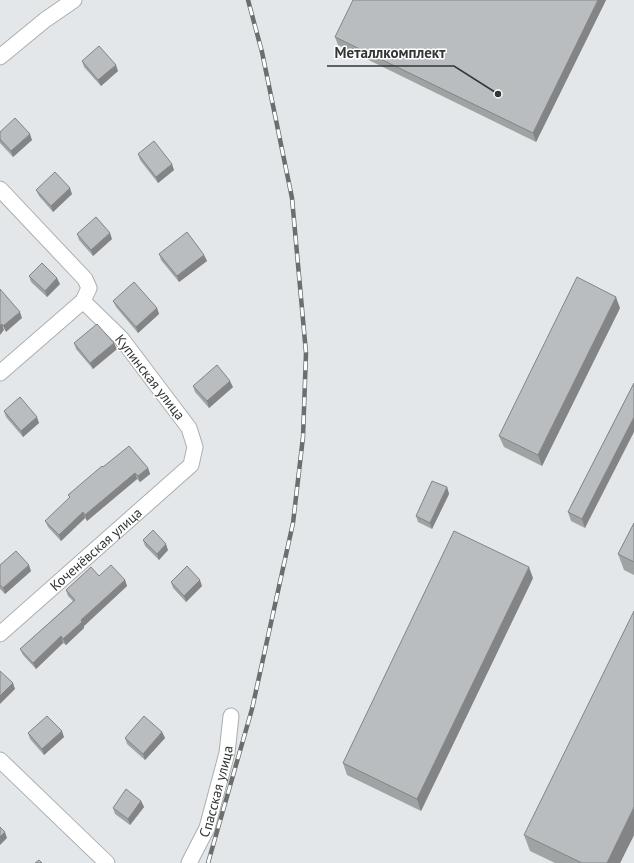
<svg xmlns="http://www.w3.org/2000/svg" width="634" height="863" viewBox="0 0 634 863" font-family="'PT Sans',sans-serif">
<rect width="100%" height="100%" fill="#e4e7e9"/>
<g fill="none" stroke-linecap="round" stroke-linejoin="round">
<g stroke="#aaaeaf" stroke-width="17">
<g id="minor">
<polyline points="0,57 45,20 74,0"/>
<polyline points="0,189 85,279 89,288 83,301 0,373"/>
<path id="s1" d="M0 634 191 465 195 447 189 428 121 338 83 301"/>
<polyline points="0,760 107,863"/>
<path id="s2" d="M189 863 207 828 227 753 231 716"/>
</g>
</g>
<use href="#minor" stroke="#fff" stroke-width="15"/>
<g stroke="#6b6e6e" stroke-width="4.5">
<polyline id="rail" points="208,863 252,709 293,523 303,437 306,353 292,198 262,52 248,0"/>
</g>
<use href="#rail" stroke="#fff" stroke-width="3" stroke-dasharray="9" stroke-linecap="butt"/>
</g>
<g fill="#a0a3a4">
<polygon points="606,0 536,142 338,45 335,37"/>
<polygon points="82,61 118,71 101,86 84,67"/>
<polygon points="0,132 32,140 13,157 0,143"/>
<polygon points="138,154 174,170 158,183 140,160"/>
<polygon points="36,190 72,194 53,212 39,196"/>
<polygon points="77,234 112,239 93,256 79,240"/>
<polygon points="159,254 204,255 207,261 179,282 161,260"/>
<polygon points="29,276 60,284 47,297 31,282"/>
<polygon points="113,301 157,308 159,314 138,333 116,307"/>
<polygon points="620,308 542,466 504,447 499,436"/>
<polygon points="74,343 117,349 93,369 76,349"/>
<polygon points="634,383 585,528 571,521 568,512"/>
<polygon points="193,386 233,387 209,408 195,392"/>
<polygon points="4,411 39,423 23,437 6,417"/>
<polygon points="103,467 148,468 150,474 140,482 137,479 87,521 85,518 61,541 48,527 45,521 70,498 68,495"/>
<polygon points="447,487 449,494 432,529 418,522 416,516"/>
<polygon points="634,523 634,575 624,570 618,554"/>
<polygon points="143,540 168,550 159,560 145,546"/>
<polygon points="0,565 31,571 5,594 0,589"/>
<polygon points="99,576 125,580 127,586 84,626 84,628 66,645 63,643 36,669 23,655 20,649 73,601 68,596 66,590"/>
<polygon points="533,578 421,811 347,775 343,763"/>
<polygon points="171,582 202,586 186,602 173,588"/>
<polygon points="162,732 165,738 145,760 127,744 125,738"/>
<polygon points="28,733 64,737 44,755 30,739"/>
<polygon points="141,801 144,807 130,825 115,814 113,808"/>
<polygon points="524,835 634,835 620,863 555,863 530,851"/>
</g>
<g fill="#828486">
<polygon points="598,0 606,0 536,142 533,133"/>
<polygon points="116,65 118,71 101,86 98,80"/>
<polygon points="30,134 32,140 13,157 11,151"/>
<polygon points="172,164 174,170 158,183 156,177"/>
<polygon points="70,188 72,194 53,212 51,206"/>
<polygon points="110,233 112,239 93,256 91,250"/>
<polygon points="204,255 207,261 179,282 177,276"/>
<polygon points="57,278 60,284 47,297 45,291"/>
<polygon points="616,297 620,308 542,466 538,455"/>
<polygon points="157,308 159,314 138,333 136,327"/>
<polygon points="20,312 22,318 6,332 3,326"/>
<polygon points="2,324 4,330 0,335 0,326"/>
<polygon points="114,343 117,349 93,369 90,363"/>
<polygon points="230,381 233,387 209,408 207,401"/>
<polygon points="37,417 39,423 23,437 21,431"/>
<polygon points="634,417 634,432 585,528 582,519"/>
<polygon points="148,468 150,474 140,482 138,476"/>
<polygon points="135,473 137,479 87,521 85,515"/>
<polygon points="447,487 449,494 432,529 430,523"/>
<polygon points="83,512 85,518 61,541 59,535"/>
<polygon points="166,544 168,550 159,560 157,554"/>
<polygon points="29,565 31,571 5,594 3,588"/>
<polygon points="529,567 533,578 421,811 417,799"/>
<polygon points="125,580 127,586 84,626 84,628 66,645 63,639 81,620"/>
<polygon points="200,580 202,586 186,602 184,596"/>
<polygon points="61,636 63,643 36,669 33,663"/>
<polygon points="13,683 15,689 0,704 0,696"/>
<polygon points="62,731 64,737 44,755 42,749"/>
<polygon points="162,732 165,738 145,760 143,754"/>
<polygon points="141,801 144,807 130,825 128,819"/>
<polygon points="634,807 634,835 620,863 607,863"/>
<polygon points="5,832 7,838 0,845 0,837"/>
</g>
<g fill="#babdbf" stroke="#828486">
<polygon points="353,0 598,0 533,133 335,37"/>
<polygon points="99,46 116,65 98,80 82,61"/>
<polygon points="15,118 30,134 11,151 0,139 0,132"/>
<polygon points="154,141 172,164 156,177 138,154"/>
<polygon points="55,172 70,188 51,206 36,190"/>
<polygon points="96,217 110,233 91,250 77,234"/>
<polygon points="187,232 204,255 177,276 159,254"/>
<polygon points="42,263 57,278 45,291 29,276"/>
<polygon points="577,277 616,297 538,455 499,436"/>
<polygon points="134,282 157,308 136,327 113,301"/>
<polygon points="0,289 20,312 3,326 2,324 0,326"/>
<polygon points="97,324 114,343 90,363 74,343"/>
<polygon points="217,365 230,381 207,401 193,386"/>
<polygon points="634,383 634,417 582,519 568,512"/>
<polygon points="20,397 37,417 21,431 4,411"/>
<polygon points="129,446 148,468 138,476 135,473 85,515 83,512 59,535 45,521 70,497 68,495 102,466 103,467"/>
<polygon points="432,481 447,487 430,523 416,516"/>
<polygon points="634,523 634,562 618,554"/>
<polygon points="153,530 166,544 157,554 143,540"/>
<polygon points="454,531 529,567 417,799 343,763"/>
<polygon points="16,551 29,565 3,588 0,585 0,565"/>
<polygon points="111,565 125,580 81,620 82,622 63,639 61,636 33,663 20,649 75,600 66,590 91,567 99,576"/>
<polygon points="187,566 200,580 184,596 171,582"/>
<polygon points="634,611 634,807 607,863 582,863 524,835"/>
<polygon points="0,671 13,683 0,696"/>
<polygon points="47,716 62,731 42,749 28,733"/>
<polygon points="144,716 162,732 143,754 125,738"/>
<polygon points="126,789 141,801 128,819 113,808"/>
<polygon points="0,827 5,832 0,837"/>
<polygon points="39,860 42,863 35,863"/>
</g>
<g text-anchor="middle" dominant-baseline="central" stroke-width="3" stroke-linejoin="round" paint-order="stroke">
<g font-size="14" fill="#343636" stroke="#fff">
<text transform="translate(150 377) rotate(52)">Купинская улица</text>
<text stroke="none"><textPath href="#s1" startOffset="128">Коченёвская улица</textPath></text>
<text stroke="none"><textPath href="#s2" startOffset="77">Спасская улица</textPath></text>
</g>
</g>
<path fill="none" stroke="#343636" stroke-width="1.5" d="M498 94L454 66H327"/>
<circle fill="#343636" stroke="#fff" stroke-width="1.5" cx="498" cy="94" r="4"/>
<g font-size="15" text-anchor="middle" font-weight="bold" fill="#343636" stroke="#fff" stroke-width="3" stroke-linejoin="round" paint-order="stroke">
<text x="390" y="58">Металлкомплект</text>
</g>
</svg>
